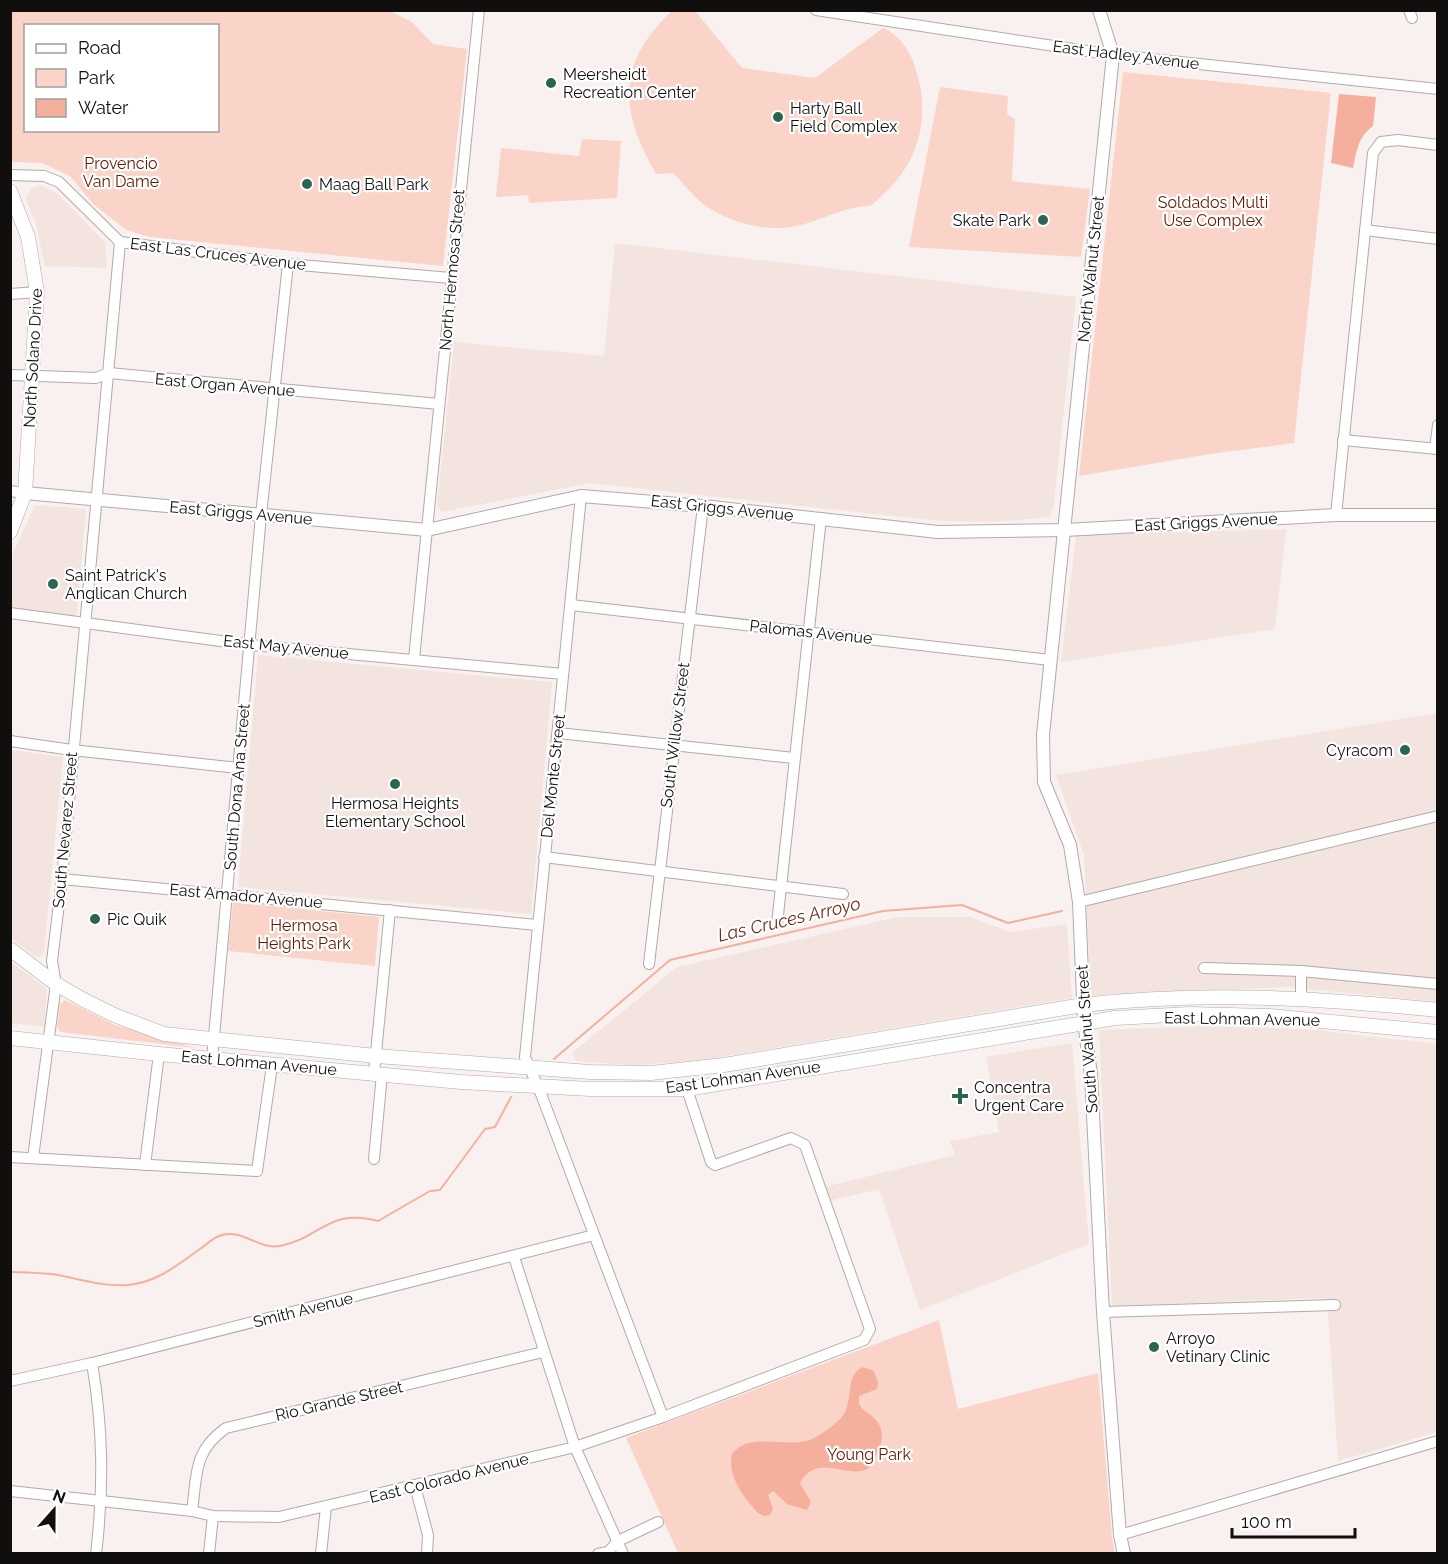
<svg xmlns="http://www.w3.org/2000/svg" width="1448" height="1564" viewBox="0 0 1448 1564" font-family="Raleway,sans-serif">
<rect width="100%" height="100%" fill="#f9f1ef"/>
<g fill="#f3e4df">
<polygon points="40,185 58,194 105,242 107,268 45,266 36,224 26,199 31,188"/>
<polygon points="615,243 1076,297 1054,503 1050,517 991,522 940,521 589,483 442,512 437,506 454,342 604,356"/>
<polygon points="35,505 86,509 77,612 74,616 11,607 11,558"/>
<polygon points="1286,529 1275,629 1061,662 1076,535"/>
<polygon points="258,655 552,682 531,914 238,887"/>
<polygon points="1437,713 1437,1002 1287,987 1091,998 1084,855 1056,775"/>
<polygon points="11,750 63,757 44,952 40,957 33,955 11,938"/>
<polygon points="898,917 971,917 1010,932 1067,924 1072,998 697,1061 632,1065 576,1061 573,1052 677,967"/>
<polygon points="11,962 47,989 44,1027 11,1023"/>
<polygon points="1203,1026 1307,1029 1437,1044 1437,1432 1338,1461 1327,1298 1112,1306 1099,1030"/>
<polygon points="1072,1043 1089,1244 920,1310 879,1189 829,1201 825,1187 955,1155 950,1141 999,1132 986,1057"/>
</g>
<g fill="#fad4c8" fill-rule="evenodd">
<path d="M673 10 695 11 742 68 815 78 883 28C900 35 911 52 916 70 933 124 915 172 870 206 848 206 830 216 808 223 774 234 736 226 706 206 694 198 684 184 673 173L656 174C619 110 616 63 673 10Z"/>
<path d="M10 11H390L412 22 433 44 467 49 443 266 150 237 126 230 93 204 70 176 42 163 13 162 10 155ZM26 26H218V130H26Z"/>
<polygon points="1123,72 1331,93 1294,443 1210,454 1079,476"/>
<polygon points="940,87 1008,96 1007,114 1015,119 1012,181 1090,189 1081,257 909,247"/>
<polygon points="582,139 621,141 617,198 529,203 528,195 496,197 501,148 579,156"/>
<polygon points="233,902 379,917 375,966 228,951"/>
<polygon points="65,1000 115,1025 196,1048 61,1032 57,1027 60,1004"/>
<polygon points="939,1320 958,1409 1098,1373 1112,1537 1115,1553 678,1553 626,1438"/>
</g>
<g fill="#f4b09c">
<path d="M1339 94 1376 97 1373 126C1358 137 1357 150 1353 168L1331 163Z"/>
<path d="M863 1367 874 1371 878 1383 877 1389 859 1396V1404C862 1411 868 1412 873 1417 890 1432 879 1453 869 1468 849 1481 818 1451 800 1483L811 1502 807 1510 787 1504 773 1491 768 1495 773 1509 770 1515 764 1516 758 1513C744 1497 727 1477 732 1454 751 1429 791 1452 816 1437 826 1431 840 1422 845 1412 853 1397 845 1375 863 1367Z"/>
</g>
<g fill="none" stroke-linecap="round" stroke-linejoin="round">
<g stroke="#f4b09c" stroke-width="2">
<polyline points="554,1059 670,960 883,911 962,905 1008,923 1062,911"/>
<path d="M10 1272C24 1272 38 1273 52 1274 78 1278 101 1287 128 1285 158 1282 177 1265 200 1249 206 1245 213 1238 219 1236 241 1227 258 1250 280 1246 323 1237 327 1208 378 1221L430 1191 440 1190 485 1129 495 1127 511 1097"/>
</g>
<g stroke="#b1aaa8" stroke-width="12">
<g id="minor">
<polyline points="816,10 1113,55 1438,89"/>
<polyline points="1409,10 1412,18"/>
<polyline points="10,175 44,176 59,182 120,242 288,264 451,278"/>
<polyline points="1365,230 1438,239"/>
<polyline points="10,294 37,292"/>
<polyline points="10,375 96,378 109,373 439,404"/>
<polyline points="1343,440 1438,449"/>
<polyline points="1435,449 1438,425"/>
<polyline points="10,491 25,493"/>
<polyline points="581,496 525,1057 541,1094 663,1417"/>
<polyline points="1336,515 1373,153 1381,142 1398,140 1438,145"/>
<polyline points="571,605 1050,660"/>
<polyline points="10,613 251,645 563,674"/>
<polyline points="414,659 479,10"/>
<polyline points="558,733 794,758"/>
<polyline points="10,741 72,750 238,768"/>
<polyline points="544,857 843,894"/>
<polyline points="62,879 537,925"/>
<polyline points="1079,902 1438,816"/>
<polyline points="777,924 821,518"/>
<polyline points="649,964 703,506"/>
<polyline points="1204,968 1301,971"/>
<polyline points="1301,998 1301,971 1438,984"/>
<polyline points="212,1059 261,515 288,264"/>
<polyline points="374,1073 390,910"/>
<polyline points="10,1157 257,1171 272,1065"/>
<polyline points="33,1158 56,984 52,961 62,879 120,242"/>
<polyline points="374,1159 382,1074"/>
<polyline points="145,1165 159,1054"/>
<polyline points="514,1257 575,1447 623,1554"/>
<polyline points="1103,1312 1335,1305"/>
<path d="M92 1363C103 1428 104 1487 96 1554"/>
<polyline points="10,1381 92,1363 594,1235"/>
<polyline points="415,1486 428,1535 427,1554"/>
<polyline points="10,1491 192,1511 213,1516 279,1517 575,1447 663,1417 864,1340 870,1329 805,1145 791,1138 715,1165 711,1162 687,1089"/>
<path d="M192 1511C197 1475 193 1451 226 1428L543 1352"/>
<polyline points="1120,1535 1438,1441"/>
<polyline points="209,1554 213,1516"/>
<polyline points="321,1554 326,1507"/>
<polyline points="598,1554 608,1552 618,1541 658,1522"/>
</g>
</g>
<g stroke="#b1aaa8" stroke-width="14">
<g id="tertiary">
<polyline points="1099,10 1113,55 1043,735 1044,782 1070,845 1079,902 1084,1022 1091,1075 1103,1312 1120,1535 1124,1554"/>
<polyline points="25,493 427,530 581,496 703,506 938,532 1065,530 1336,515 1438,515"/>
</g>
</g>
<g stroke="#b1aaa8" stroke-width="15">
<g id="secondary">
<polyline points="10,191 28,237 37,292 25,493 10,532"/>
<path d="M10 949 56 984 84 1000 114 1015 164 1034 376 1056 590 1072 651 1073 724 1065 1083 1005C1205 991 1316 998 1438 1010"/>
<polyline points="10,1038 159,1054 461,1082 590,1089 687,1089 1115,1018 1190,1014 1269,1016 1438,1032"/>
</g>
</g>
<use href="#minor" stroke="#fff" stroke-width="10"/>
<use href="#tertiary" stroke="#fff" stroke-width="12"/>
<use href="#secondary" stroke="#fff" stroke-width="14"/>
</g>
<g fill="#296550" stroke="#fff" stroke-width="2">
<circle cx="551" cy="83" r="6"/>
<circle cx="778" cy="117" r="6"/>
<circle cx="307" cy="184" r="6"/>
<circle cx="1043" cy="220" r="6"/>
<circle cx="53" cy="584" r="6"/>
<circle cx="1405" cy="750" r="6"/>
<circle cx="395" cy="784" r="6"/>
<circle cx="95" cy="919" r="6"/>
<path d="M957 1087h6v6h6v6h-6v6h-6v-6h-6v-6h6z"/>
<circle cx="1154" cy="1347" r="6"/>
</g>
<g text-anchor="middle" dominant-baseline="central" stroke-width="4.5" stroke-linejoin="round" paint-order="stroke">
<g font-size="16" fill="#110f0e" stroke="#fff">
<text transform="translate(1126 55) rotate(7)">East Hadley Avenue</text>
<text transform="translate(218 254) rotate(7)">East Las Cruces Avenue</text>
<text transform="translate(1091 269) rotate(-84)">North Walnut Street</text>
<text transform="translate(452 270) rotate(-85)">North Hermosa Street</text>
<text transform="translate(33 358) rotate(-87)">North Solano Drive</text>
<text transform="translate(225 385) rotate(5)">East Organ Avenue</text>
<text transform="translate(722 508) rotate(6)">East Griggs Avenue</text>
<text transform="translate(241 513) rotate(5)">East Griggs Avenue</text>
<text transform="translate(1206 522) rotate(-3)">East Griggs Avenue</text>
<text transform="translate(811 632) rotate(6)">Palomas Avenue</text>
<text transform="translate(286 647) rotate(6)">East May Avenue</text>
<text transform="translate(675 735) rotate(-83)">South Willow Street</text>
<text transform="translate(553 776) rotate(-84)">Del Monte Street</text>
<text transform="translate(237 787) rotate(-85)">South Dona Ana Street</text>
<text transform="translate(65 830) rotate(-85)">South Nevarez Street</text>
<text transform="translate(246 896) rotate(5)">East Amador Avenue</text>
<text transform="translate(1242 1019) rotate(1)">East Lohman Avenue</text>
<text transform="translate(1087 1039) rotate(-94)">South Walnut Street</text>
<text transform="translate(259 1063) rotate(5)">East Lohman Avenue</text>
<text transform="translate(743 1077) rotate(-8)">East Lohman Avenue</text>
<text transform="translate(303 1310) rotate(-14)">Smith Avenue</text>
<text transform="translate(339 1401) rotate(-13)">Rio Grande Street</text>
<text transform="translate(449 1478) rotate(-14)">East Colorado Avenue</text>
</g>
<g font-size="16" fill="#110f0e" stroke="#fff" text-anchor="start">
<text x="563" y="74">Meersheidt<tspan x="563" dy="18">Recreation Center</tspan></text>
<text x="790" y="108">Harty Ball<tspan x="790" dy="18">Field Complex</tspan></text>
<text x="319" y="184">Maag Ball Park</text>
<text x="1031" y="220" text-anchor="end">Skate Park</text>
<text x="65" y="575">Saint Patrick's<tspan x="65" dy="18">Anglican Church</tspan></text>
<text x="1393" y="750" text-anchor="end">Cyracom</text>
<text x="395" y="803" text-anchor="middle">Hermosa Heights<tspan x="395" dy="18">Elementary School</tspan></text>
<text x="107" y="919">Pic Quik</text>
<text x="974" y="1087">Concentra<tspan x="974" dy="18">Urgent Care</tspan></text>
<text x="1166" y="1338">Arroyo<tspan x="1166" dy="18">Vetinary Clinic</tspan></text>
</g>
<g font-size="16" fill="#631a02" stroke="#fff">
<text x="121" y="163">Provencio<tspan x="121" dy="18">Van Dame</tspan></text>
<text x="1213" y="202">Soldados Multi<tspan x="1213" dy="18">Use Complex</tspan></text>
<text x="304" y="925">Hermosa<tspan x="304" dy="18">Heights Park</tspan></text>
<text x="869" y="1454">Young Park</text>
</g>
<g font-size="18" font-style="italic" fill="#732a13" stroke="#fff">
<text transform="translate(789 919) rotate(-13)">Las Cruces Arroyo</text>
</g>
</g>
<rect width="1448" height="1564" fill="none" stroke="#110f0e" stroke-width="24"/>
<rect x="24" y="24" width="195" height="108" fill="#ffffff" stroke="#a09f9f" stroke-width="1.5"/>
<rect x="36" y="44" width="30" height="9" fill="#ffffff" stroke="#a09f9f" stroke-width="1.5"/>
<text x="78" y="54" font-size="18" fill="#110f0e">Road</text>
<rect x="36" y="69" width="30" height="18" fill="#fad4c8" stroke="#a09f9f" stroke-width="1.5"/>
<text x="78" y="84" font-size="18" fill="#110f0e">Park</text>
<rect x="36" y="99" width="30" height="18" fill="#f4b09c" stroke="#a09f9f" stroke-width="1.5"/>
<text x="78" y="114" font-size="18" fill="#110f0e">Water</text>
<g transform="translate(54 1510) rotate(21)" stroke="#ffffff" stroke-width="4.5" paint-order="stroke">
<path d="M0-4.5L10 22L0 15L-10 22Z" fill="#110f0e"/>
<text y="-9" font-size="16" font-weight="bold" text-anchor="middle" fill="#110f0e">N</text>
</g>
<path d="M1232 1528v9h123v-9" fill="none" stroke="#110f0e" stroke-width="3"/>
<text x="1241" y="1528" font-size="18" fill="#110f0e" stroke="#ffffff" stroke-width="4.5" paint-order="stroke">100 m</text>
</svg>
